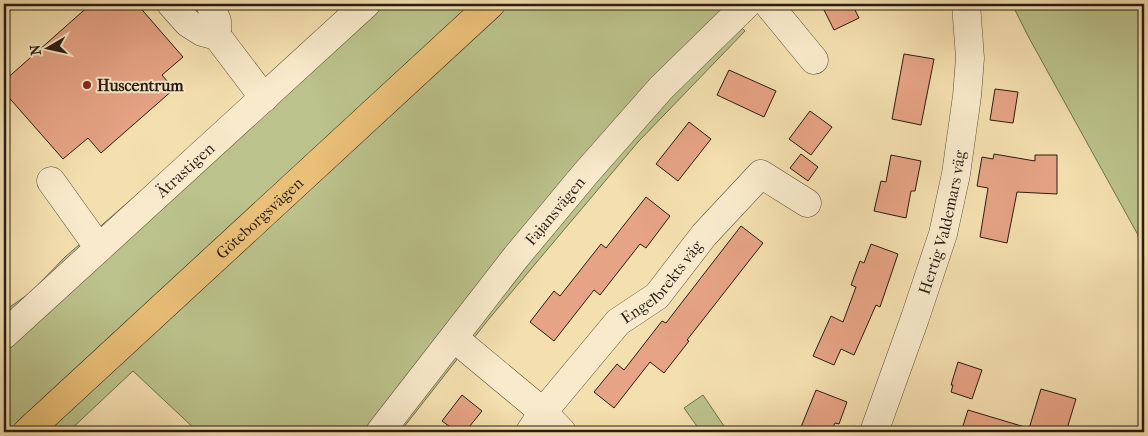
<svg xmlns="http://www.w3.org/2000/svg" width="1148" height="436" viewBox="0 0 1148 436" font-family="'IM FELL French Canon',serif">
<rect width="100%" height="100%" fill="#f4dfaf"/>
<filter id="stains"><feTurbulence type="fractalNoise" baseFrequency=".004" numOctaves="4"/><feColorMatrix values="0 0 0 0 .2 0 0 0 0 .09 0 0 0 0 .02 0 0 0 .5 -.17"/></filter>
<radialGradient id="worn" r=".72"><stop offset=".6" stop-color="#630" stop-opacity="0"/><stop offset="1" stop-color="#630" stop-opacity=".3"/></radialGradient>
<g fill="#bbc28b" stroke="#726f50">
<polygon points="356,4 718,4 745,31 638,142 488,320 400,432 198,432 133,371 68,432 4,432 4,311 30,293 65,257"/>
<polygon points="1012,4 1144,4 1144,9 1139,20 1144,34 1144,276 1138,235 1028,36"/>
<polygon points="703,395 728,432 701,432 684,408"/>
</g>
<g fill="#e6a385" stroke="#291c14">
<polygon points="91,4 137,4 183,57 162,75 174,89 101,153 88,138 63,159 4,92 4,81"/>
<polygon points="821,4 852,4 859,18 834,30"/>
<polygon points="904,54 934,59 921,125 892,119"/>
<polygon points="729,70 776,91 764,117 717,95"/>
<polygon points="995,89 1018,92 1013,123 990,120"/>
<polygon points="810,111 832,127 811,155 789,139"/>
<polygon points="689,122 711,139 678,181 656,164"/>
<polygon points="801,154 818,167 808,181 790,168"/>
<polygon points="994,154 1035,161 1035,155 1057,155 1057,194 1017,192 1007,243 980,237 988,188 977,186 982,157 993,159"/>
<polygon points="891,155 921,161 915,191 911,191 906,218 874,211 881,181 886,182"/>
<polygon points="646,197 670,216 646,248 640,244 600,295 594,290 554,341 530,322 554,291 560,296 601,244 606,248"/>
<polygon points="741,226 763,243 687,340 689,341 664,373 650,362 614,408 594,392 617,364 624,370 662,321 666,323"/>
<polygon points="871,244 898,254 880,307 876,305 854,355 841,349 834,365 813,356 831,316 843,322 856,287 851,285 860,261 864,263"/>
<polygon points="958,362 982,370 972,399 951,392 953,385 951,385"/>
<polygon points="1041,389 1076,399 1066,432 1028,432"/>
<polygon points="816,390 847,402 839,424 835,423 831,432 799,432"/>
<polygon points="462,395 482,411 465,432 457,432 442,421"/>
<polygon points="968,410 1028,428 1027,432 961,432"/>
</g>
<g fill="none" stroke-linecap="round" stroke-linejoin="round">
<g stroke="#5c4d3b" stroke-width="29">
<g id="minor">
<polyline points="171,4 188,23 202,32 217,36 264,98"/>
<polyline points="210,4 217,21 217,36"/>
<polyline points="768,4 814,60"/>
<polyline points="51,181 99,248"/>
<path id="s1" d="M4 335 366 4"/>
<polyline points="454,338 543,412 562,432"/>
<path id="s2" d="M380 432 516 257 586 173 661 88 747 4"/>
<path id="s3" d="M530 432 543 412 618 322 657 296 704 235 761 174 807 203"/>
<path id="s4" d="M874 432 915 318 943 234 956 174 967 96 970 58 966 4"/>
</g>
</g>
<g stroke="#291c14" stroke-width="29">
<g id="major">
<path id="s5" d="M27 432 491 4"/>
</g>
</g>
<use href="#minor" stroke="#f8eacb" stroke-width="28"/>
<use href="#major" stroke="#eac078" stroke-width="28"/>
</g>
<circle fill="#8f2418" stroke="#f8eacb" stroke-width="2" cx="87" cy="85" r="5"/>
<g text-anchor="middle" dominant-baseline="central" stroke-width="4" stroke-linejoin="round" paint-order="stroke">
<g font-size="16" font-weight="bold" fill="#291c14" stroke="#f8eacb" text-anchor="start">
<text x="97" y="85">Huscentrum</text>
</g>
<g font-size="16" fill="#291c14" stroke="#f8eacb">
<text stroke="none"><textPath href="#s1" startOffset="245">Ätrastigen</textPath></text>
<text stroke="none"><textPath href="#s2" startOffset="282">Fajansvägen</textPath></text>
<text stroke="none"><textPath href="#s5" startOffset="316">Göteborgsvägen</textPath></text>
<text stroke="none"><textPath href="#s4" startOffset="221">Hertig Valdemars väg</textPath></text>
<text stroke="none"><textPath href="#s3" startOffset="201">Engelbrekts väg</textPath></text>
</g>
</g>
<rect width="1148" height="436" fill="none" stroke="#f4dfaf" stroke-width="20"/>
<rect x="5" y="5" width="1138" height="426" fill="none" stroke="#291c14" stroke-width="2.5"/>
<rect x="10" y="10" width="1128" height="416" fill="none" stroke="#291c14"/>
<g transform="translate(48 48) rotate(261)" stroke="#f8eacb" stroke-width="4" paint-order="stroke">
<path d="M0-4L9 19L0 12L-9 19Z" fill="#291c14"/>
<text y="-8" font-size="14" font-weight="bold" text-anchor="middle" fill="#291c14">N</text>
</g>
<rect width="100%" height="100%" filter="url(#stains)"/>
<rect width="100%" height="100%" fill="url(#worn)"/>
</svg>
